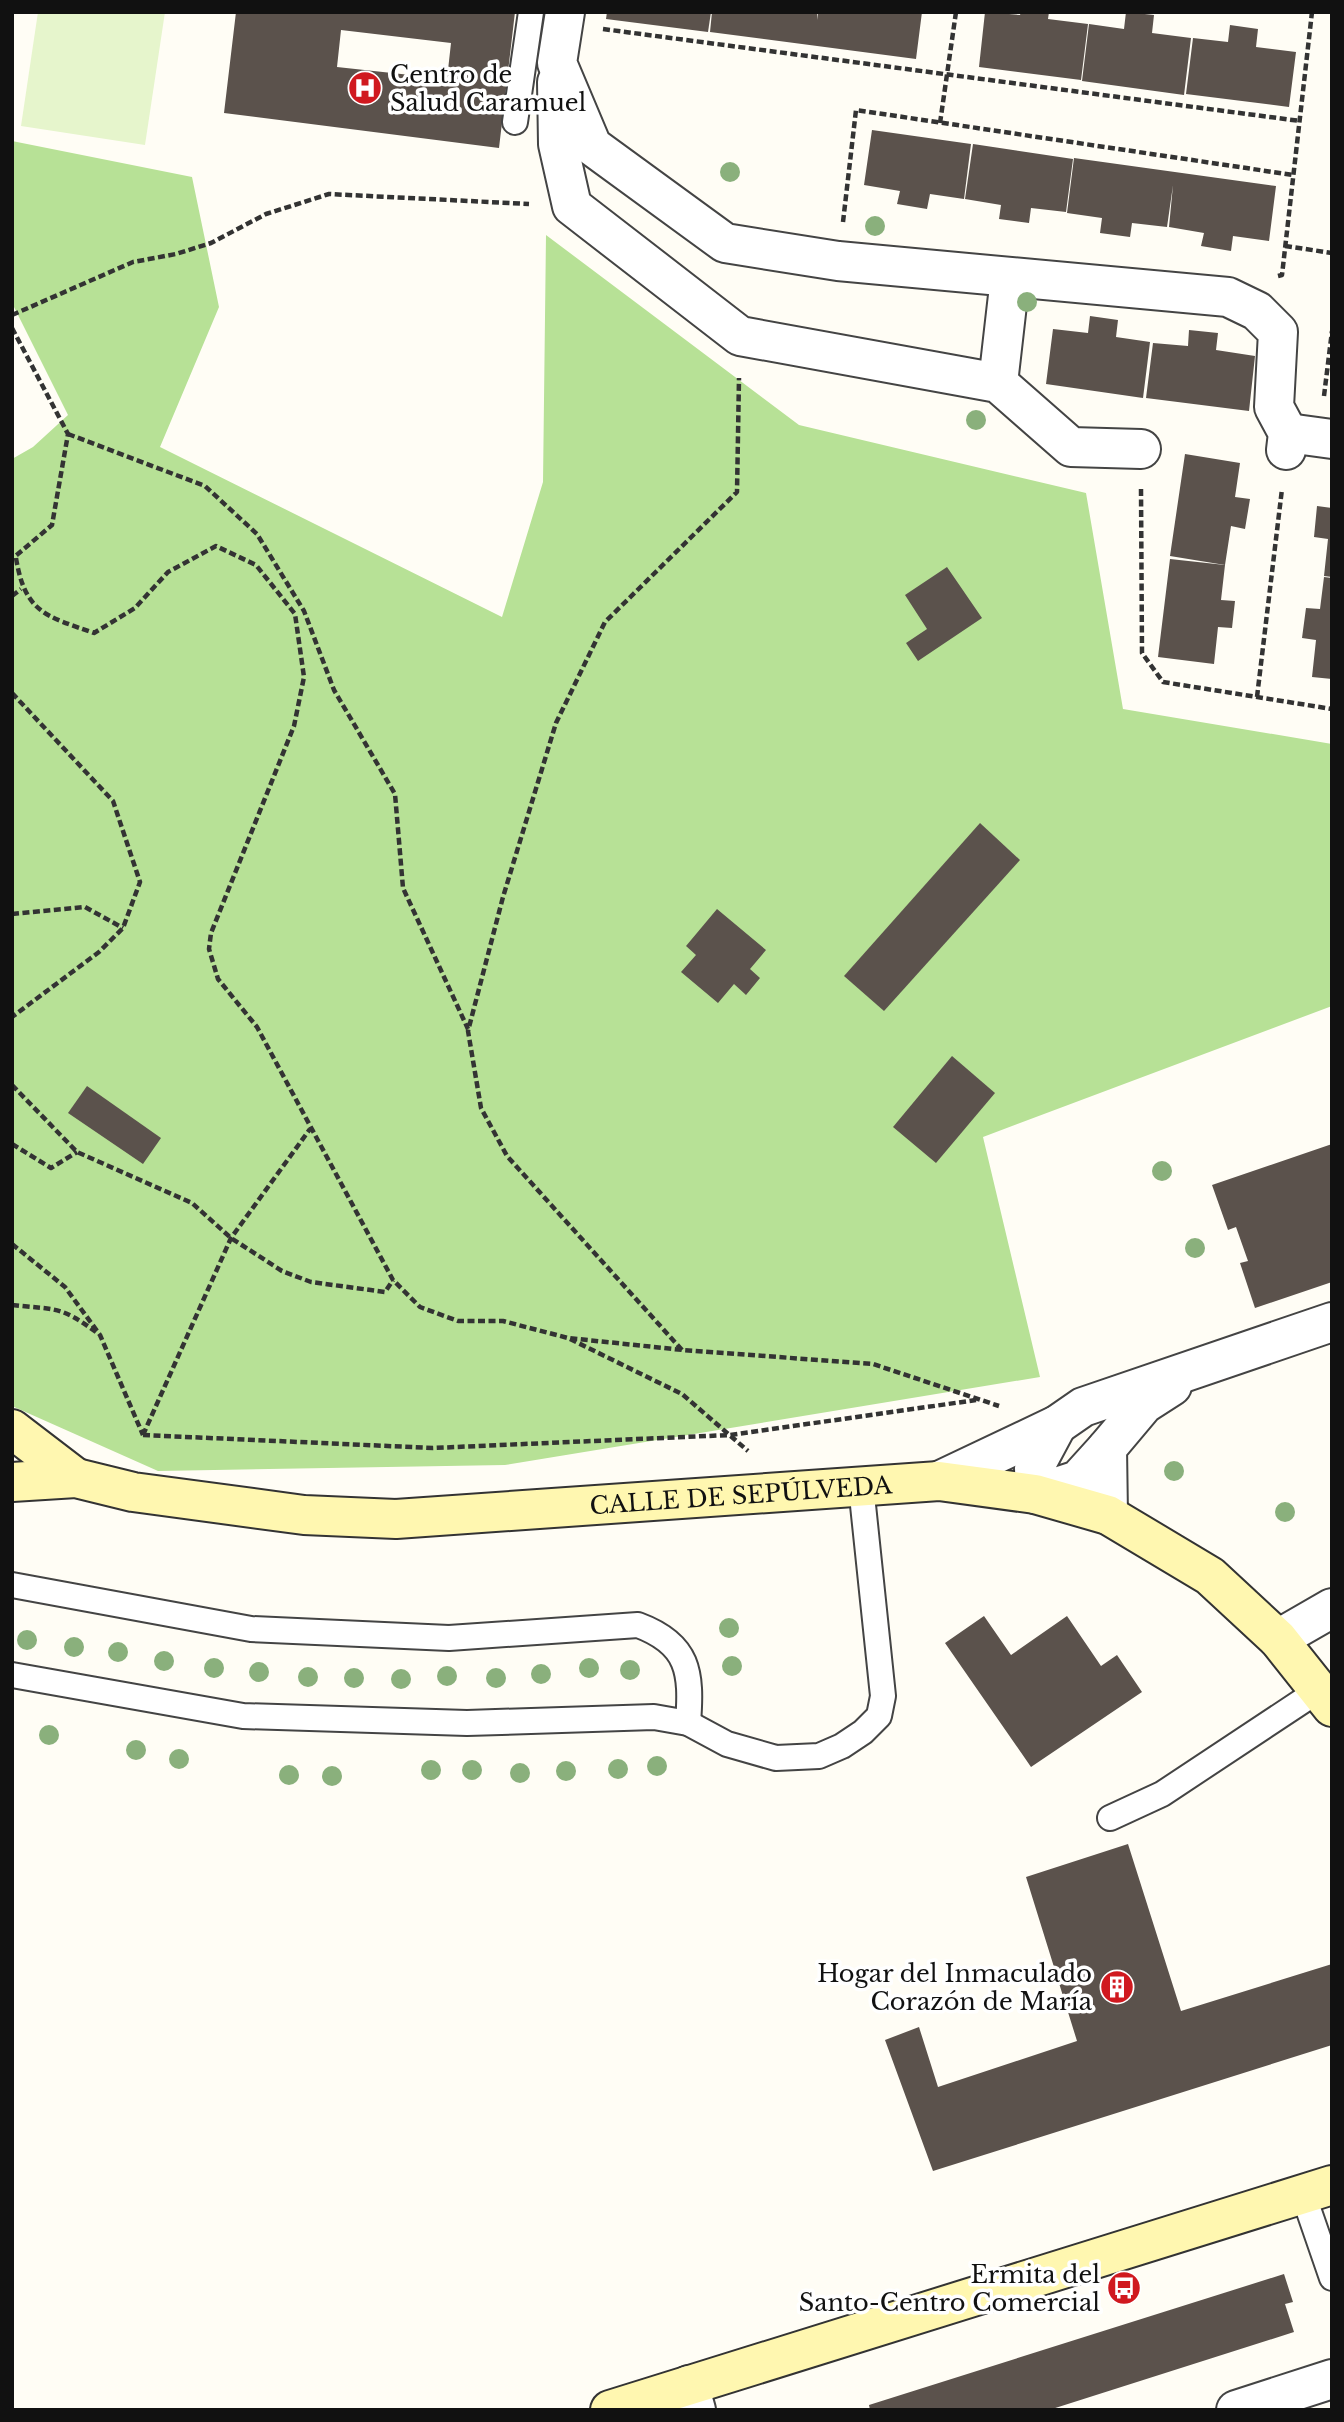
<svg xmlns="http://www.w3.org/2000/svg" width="1344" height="2422" viewBox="0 0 1344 2422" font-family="'Libre Baskerville',serif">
<rect width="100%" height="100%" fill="#fffdf5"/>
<polygon fill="#b7e196" points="12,141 192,177 219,307 160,447 502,617 543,482 546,235 799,425 1086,493 1123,709 1332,744 1332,1006 983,1137 1040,1377 505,1465 158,1471 12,1406 12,459 33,447 68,415 12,303"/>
<polygon fill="#e6f5cc" points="38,12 165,12 145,145 21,126"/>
<g fill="#5b524c" fill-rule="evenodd">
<path d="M236 12H515L499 148 224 113ZM341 30 451 43 447 79 337 67Z"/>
<polygon points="607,12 711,12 708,32 606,19"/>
<polygon points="712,12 817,12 817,20 818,12 922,12 916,59 710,32"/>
<polygon points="985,12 1020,15 1021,12 1049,12 1048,19 1088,24 1081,80 979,67"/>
<polygon points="1126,12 1154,15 1152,33 1191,38 1184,95 1082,81 1089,24 1124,29"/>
<polygon points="1230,25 1258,29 1256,47 1296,52 1289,107 1186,94 1193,38 1228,42"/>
<polygon points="872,130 971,144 964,199 930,194 927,209 897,204 900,191 864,185"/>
<polygon points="973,144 1073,159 1066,212 1031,208 1029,223 999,219 1001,205 965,199"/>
<polygon points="1074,158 1276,186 1269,241 1233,236 1231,251 1201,246 1204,233 1169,227 1173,185 1167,227 1132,223 1130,237 1100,233 1102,218 1067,213"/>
<polygon points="1090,316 1118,320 1116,337 1150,342 1143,398 1046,384 1053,329 1088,333"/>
<polygon points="1189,330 1218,333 1216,350 1255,356 1249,411 1146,398 1153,343 1188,346"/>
<polygon points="1185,454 1240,463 1235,497 1250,499 1245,529 1231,526 1225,565 1170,556"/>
<polygon points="1317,506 1332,508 1332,577 1324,576 1328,539 1314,537"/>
<polygon points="1170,559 1225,565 1221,600 1235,601 1232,628 1218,627 1214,664 1158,657"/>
<polygon points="947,567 982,618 918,661 906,643 927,629 905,595"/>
<polygon points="1324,577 1332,578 1332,679 1312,677 1316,640 1302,638 1306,608 1320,609"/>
<polygon points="980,823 1020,860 884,1011 844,976"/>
<polygon points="717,909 766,950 750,969 760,978 746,995 734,984 718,1003 681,972 696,955 686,946"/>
<polygon points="952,1056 995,1093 936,1163 893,1127"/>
<polygon points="87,1086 161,1138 143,1164 68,1113"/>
<polygon points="1332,1144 1332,1282 1255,1308 1240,1263 1248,1261 1236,1227 1228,1230 1212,1185"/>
<polygon points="984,1616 1011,1655 1067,1616 1101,1666 1117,1655 1142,1692 1031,1767 945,1643"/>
<polygon points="1128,1844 1181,2011 1332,1964 1332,2045 933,2171 885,2040 919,2027 938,2087 1077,2041 1026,1877"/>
<polygon points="1284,2274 1293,2302 1285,2304 1294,2332 1049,2410 870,2410 869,2405"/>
</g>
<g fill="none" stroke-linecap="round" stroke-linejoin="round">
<g stroke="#444" stroke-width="28">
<g id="lane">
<polyline points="515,122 531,12"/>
<path d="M12 1585 251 1629 449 1638 638 1625C689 1644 692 1672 688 1723"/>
<polyline points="12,1675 243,1716 467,1723 654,1717 688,1723 727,1744 776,1758 819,1756 842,1746 863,1732 879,1716 883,1696 861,1486"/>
<polyline points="1110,1818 1162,1794 1319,1690"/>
<polyline points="1303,2194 1332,2278"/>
</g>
</g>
<g stroke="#444" stroke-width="42">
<g id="street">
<polyline points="565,12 557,63 592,146 725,243 838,261 1228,297 1257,311 1278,332 1274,407 1288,433 1286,450"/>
<polyline points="557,82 558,144 572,206 740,336 998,383 1071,447 1141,449"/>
<polyline points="998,383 1010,278"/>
<polyline points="1288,433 1332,439"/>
<polyline points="1057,1425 1034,1468 1035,1494 1078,1480 1107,1448"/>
<polyline points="939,1481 1057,1425 1083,1407 1332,1322"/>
<polyline points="1108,1515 1107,1448 1144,1404 1172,1386"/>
<polyline points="1278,1639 1332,1608"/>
<polyline points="689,2385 696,2410"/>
<polyline points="1236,2410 1332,2379"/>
</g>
</g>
<g stroke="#333" stroke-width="42">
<g id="secondary">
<polyline points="12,1429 76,1478"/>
<path id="s1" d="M12 1482 76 1478 133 1492 304 1515 396 1519 939 1481 1035 1494 1108 1515 1210 1576 1278 1639 1332 1707"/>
<polyline points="610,2410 1332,2185"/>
</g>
</g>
<g stroke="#333" stroke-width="4.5" stroke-dasharray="7 3.5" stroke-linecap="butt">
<polyline points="603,29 1300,121"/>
<polyline points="940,123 956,12"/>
<polyline points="843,222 856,110 1293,175"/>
<polyline points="1285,246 1332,253"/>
<polyline points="1278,276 1282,275 1312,12"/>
<polyline points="12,315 133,262 176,254 211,243 266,214 329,194 529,204"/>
<polyline points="12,328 68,434 52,525 12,559"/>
<polyline points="1324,396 1332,331"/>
<polyline points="68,434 205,486 257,534 304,611 334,690 395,794 403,888 468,1029"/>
<polyline points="1141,489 1142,653 1163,682 1332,709"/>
<path d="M16 558C25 613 46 616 94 633L135 608 168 572 216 546 256 565 295 614 304 677 294 726 211 933 209 949 218 979 257 1027 393 1280 420 1307 458 1321H503L568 1338 683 1350 873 1364 999 1406"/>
<polyline points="12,596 21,589"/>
<polyline points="12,693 113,801 140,882 123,928 99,952 12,1017"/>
<polyline points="1257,697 1282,489"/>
<polyline points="12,914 85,907 123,928"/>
<polyline points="12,1085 77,1152 192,1203 231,1238 282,1271 311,1282 385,1292 393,1280"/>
<polyline points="12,1144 51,1168 77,1152"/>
<polyline points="12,1244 65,1287 100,1335 143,1435"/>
<path d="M12 1305C56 1310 59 1305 96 1332"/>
<polyline points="570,1339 682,1394 748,1451"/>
<polyline points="682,1350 507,1156 481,1108 468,1031 503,897 556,723 605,622 737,492 739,378"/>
<polyline points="143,1435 433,1448 730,1435 976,1400"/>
<polyline points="143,1435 231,1238 310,1129"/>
</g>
<use href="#lane" stroke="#fff" stroke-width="24"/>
<use href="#street" stroke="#fff" stroke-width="38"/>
<use href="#secondary" stroke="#fff7b0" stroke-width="38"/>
</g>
<g fill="#8ab07c">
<circle cx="730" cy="172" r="10"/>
<circle cx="875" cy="226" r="10"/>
<circle cx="1027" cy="302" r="10"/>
<circle cx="976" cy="420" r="10"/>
<circle cx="1162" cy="1171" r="10"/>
<circle cx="1195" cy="1248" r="10"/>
<circle cx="1174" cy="1471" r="10"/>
<circle cx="1285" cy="1512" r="10"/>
<circle cx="729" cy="1628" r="10"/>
<circle cx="27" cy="1640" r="10"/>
<circle cx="74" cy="1647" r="10"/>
<circle cx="118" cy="1652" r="10"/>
<circle cx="164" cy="1661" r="10"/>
<circle cx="732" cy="1666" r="10"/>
<circle cx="214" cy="1668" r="10"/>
<circle cx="589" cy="1668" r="10"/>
<circle cx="630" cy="1670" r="10"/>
<circle cx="259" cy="1672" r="10"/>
<circle cx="541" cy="1674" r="10"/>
<circle cx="447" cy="1676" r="10"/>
<circle cx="308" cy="1677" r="10"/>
<circle cx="354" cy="1678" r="10"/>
<circle cx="496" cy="1678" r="10"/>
<circle cx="401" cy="1679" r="10"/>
<circle cx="49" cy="1735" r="10"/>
<circle cx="136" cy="1750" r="10"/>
<circle cx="179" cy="1759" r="10"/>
<circle cx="657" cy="1766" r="10"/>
<circle cx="618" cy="1769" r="10"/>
<circle cx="431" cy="1770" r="10"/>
<circle cx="472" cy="1770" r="10"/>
<circle cx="566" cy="1771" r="10"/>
<circle cx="520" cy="1773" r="10"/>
<circle cx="289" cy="1775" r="10"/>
<circle cx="332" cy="1776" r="10"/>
</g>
<defs>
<g id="hospital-disc" transform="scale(1.75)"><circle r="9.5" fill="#d0191f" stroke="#fff"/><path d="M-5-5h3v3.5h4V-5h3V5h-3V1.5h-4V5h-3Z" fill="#fff"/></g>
<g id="building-disc" transform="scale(1.75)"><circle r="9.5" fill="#d0191f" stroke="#fff"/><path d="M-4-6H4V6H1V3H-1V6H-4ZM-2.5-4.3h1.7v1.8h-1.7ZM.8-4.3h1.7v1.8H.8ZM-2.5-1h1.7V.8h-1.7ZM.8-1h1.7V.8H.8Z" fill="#fff"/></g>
<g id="bus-disc" transform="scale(1.75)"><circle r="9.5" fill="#d0191f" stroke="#fff"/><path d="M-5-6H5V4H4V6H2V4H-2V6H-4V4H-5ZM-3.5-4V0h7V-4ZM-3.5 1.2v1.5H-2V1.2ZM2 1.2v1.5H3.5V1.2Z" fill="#fff"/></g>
</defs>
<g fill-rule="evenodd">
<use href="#hospital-disc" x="365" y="88"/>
<use href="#building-disc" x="1117" y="1987"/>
<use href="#bus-disc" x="1124" y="2288"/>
</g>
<g text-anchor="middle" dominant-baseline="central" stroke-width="7" stroke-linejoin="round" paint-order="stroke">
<g font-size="24" fill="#111" stroke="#fff" text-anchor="end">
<text x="390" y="74" text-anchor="start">Centro de<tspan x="390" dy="28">Salud Caramuel</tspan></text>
<text x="1092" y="1973">Hogar del Inmaculado<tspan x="1092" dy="28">Corazón de María</tspan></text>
<text x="1100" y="2274">Ermita del<tspan x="1100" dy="28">Santo-Centro Comercial</tspan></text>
</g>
<g font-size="24" fill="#111" stroke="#fff">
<text stroke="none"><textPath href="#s1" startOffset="733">CALLE DE SEPÚLVEDA</textPath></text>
</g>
</g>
<rect width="1344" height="2422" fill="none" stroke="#111111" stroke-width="28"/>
</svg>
